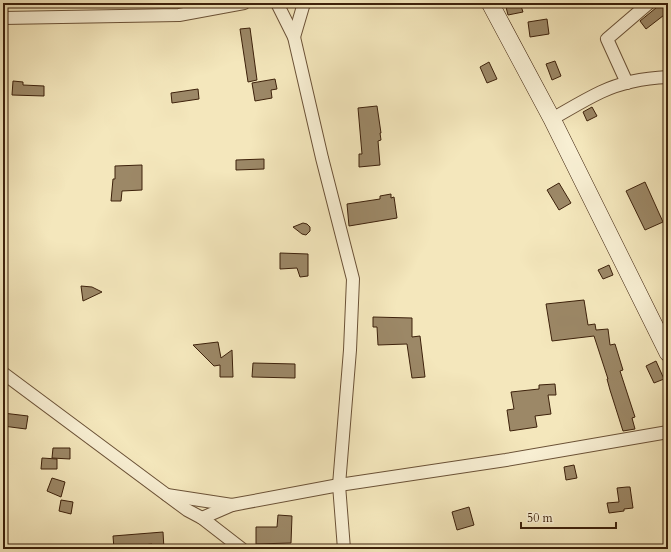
<svg xmlns="http://www.w3.org/2000/svg" width="671" height="552" viewBox="0 0 671 552" font-family="Cardo,serif">
<rect width="100%" height="100%" fill="#f4e7bc"/>
<filter id="stains"><feTurbulence type="fractalNoise" baseFrequency=".005" numOctaves="4"/><feColorMatrix values="0 0 0 0 .2 0 0 0 0 .09 0 0 0 0 .02 0 0 0 .5 -.17"/></filter>
<radialGradient id="worn" r=".72"><stop offset=".6" stop-color="#630" stop-opacity="0"/><stop offset="1" stop-color="#630" stop-opacity=".3"/></radialGradient>
<g fill="#9c8867" stroke="#3d210b">
<polygon points="505,3 520,3 523,12 508,15"/>
<polygon points="662,3 668,3 668,12 646,29 640,21"/>
<polygon points="547,19 549,34 530,37 528,22"/>
<polygon points="250,28 257,80 248,82 240,29"/>
<polygon points="555,61 561,76 552,80 546,64"/>
<polygon points="489,62 497,79 487,83 480,67"/>
<polygon points="275,79 277,89 271,90 272,98 255,101 252,83"/>
<polygon points="13,81 23,82 23,85 44,86 44,96 12,95"/>
<polygon points="198,89 199,99 172,103 171,93"/>
<polygon points="377,106 381,133 380,133 381,140 378,141 380,165 359,167 359,154 362,154 358,108"/>
<polygon points="592,107 597,116 587,121 583,112"/>
<polygon points="264,159 264,169 236,170 236,160"/>
<polygon points="142,165 142,190 122,191 121,201 111,201 113,179 115,179 115,166"/>
<polygon points="645,182 663,222 645,230 626,191"/>
<polygon points="559,183 571,203 559,210 547,190"/>
<polygon points="391,194 391,198 394,197 397,218 349,226 347,204 380,199 380,196"/>
<polygon points="303,223 307,224 310,227 310,231 306,235 302,234 293,227"/>
<polygon points="280,253 308,254 308,276 300,277 297,268 280,269"/>
<polygon points="609,265 613,275 603,279 598,270"/>
<polygon points="81,286 92,287 102,292 83,301"/>
<polygon points="584,300 588,325 595,324 596,330 608,329 610,345 615,344 623,370 620,371 635,417 632,418 635,429 623,431 610,390 607,379 608,379 594,336 552,341 546,304"/>
<polygon points="373,317 412,318 412,337 420,336 425,377 412,378 407,344 378,345 377,327 373,327"/>
<polygon points="218,342 221,358 232,350 233,377 220,377 220,365 214,366 193,345"/>
<polygon points="656,361 664,379 654,383 646,366"/>
<polygon points="253,363 295,364 295,378 252,377"/>
<polygon points="555,384 556,395 548,395 551,414 535,416 537,427 510,431 507,410 514,409 511,392 539,389 539,385"/>
<polygon points="3,413 28,416 26,429 3,426"/>
<polygon points="53,448 70,448 70,459 52,458"/>
<polygon points="42,458 57,459 57,469 41,469"/>
<polygon points="574,465 577,478 566,480 564,467"/>
<polygon points="52,478 65,482 61,497 47,491"/>
<polygon points="627,487 630,487 633,508 624,509 624,511 609,513 607,503 619,502 617,488"/>
<polygon points="61,500 73,502 71,514 59,511"/>
<polygon points="469,507 474,525 457,530 452,512"/>
<polygon points="278,515 292,516 291,543 256,544 256,527 277,527"/>
<polygon points="163,532 164,549 152,549 152,544 124,547 124,549 114,549 113,536"/>
</g>
<g fill="none" stroke-linecap="round" stroke-linejoin="round">
<g stroke="#6b5237" stroke-width="14">
<g id="minor">
<polyline points="277,3 294,37 322,158 353,279 350,350 339,485 344,549"/>
<polyline points="3,18 179,15 244,3"/>
<polyline points="294,37 304,3"/>
<polyline points="627,83 607,39 649,3"/>
<path d="M552 119C568 110 584 100 601 92 622 82 646 78 668 77"/>
<polyline points="3,373 187,510 202,518 242,549"/>
<polyline points="167,495 232,505 202,518"/>
<polyline points="232,505 339,485 506,460 668,432"/>
</g>
</g>
<g stroke="#3d210b" stroke-width="18">
<polyline id="secondary" points="490,3 552,119 668,353"/>
</g>
<use href="#minor" stroke="#f8efd3" stroke-width="12"/>
<use href="#secondary" stroke="#f8efd3" stroke-width="17"/>
</g>
<rect width="671" height="552" fill="none" stroke="#f4e7bc" stroke-width="16"/>
<rect x="4" y="4" width="663" height="544" fill="none" stroke="#3d210b" stroke-width="2"/>
<rect x="8" y="8" width="655" height="536" fill="none" stroke="#3d210b"/>
<path d="M521 522v6h95v-6" fill="none" stroke="#3d210b" stroke-width="2"/>
<text x="527" y="522" font-size="12" fill="#3d210b" stroke="#f8efd3" stroke-width="3" paint-order="stroke">50 m</text>
<rect width="100%" height="100%" filter="url(#stains)"/>
<rect width="100%" height="100%" fill="url(#worn)"/>
</svg>
